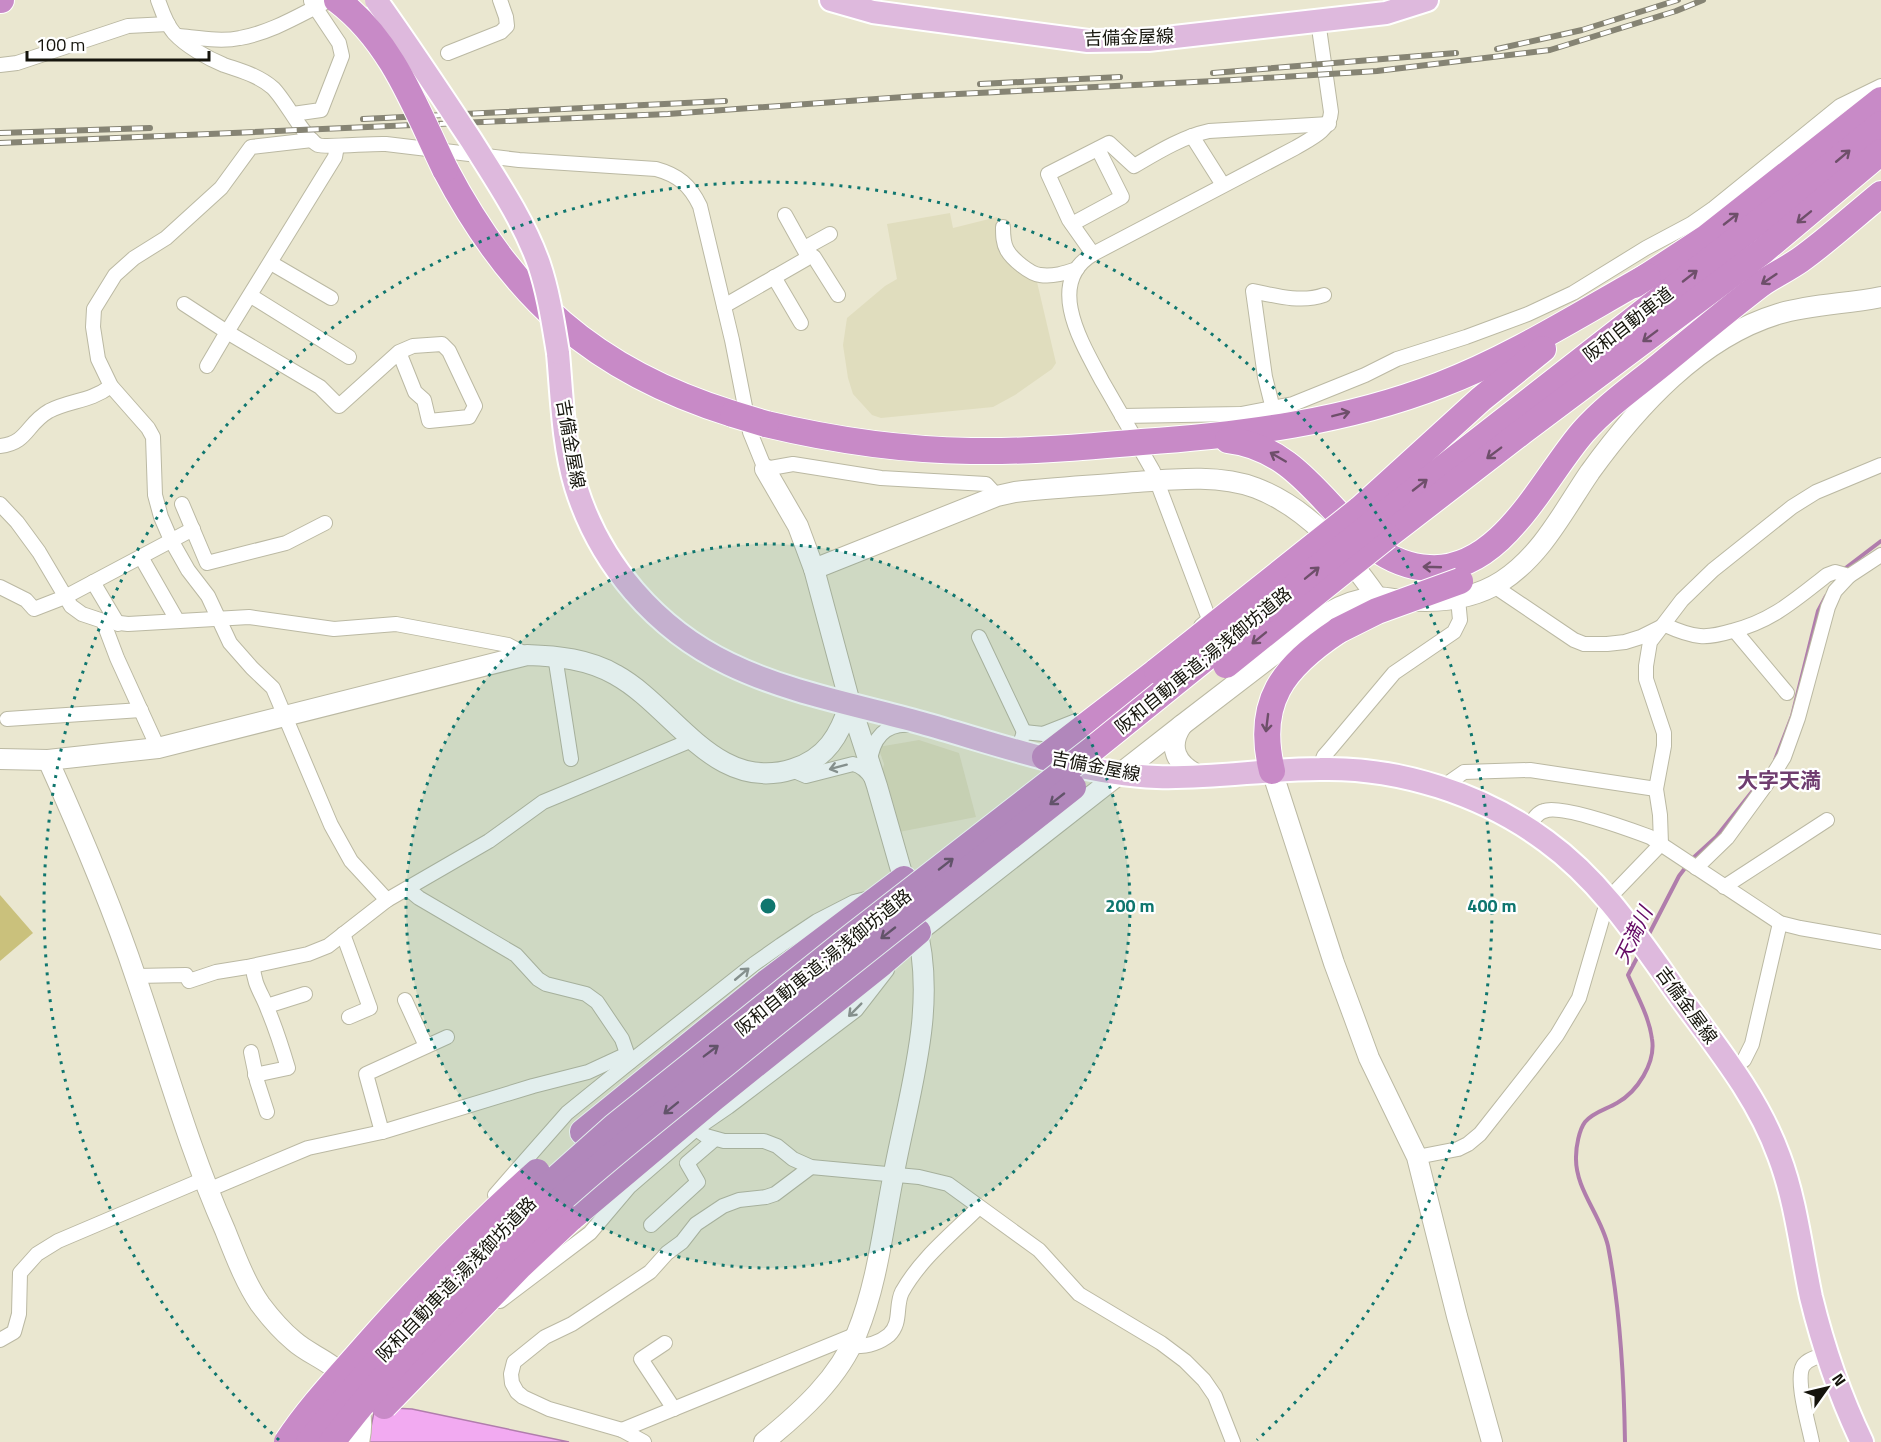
<svg xmlns="http://www.w3.org/2000/svg" width="1881" height="1442" viewBox="0 0 1881 1442" font-family="'Titillium Web','Noto Sans JP',sans-serif">
<rect width="100%" height="100%" fill="#eae7d0"/>
<g fill="#e0ddbe">
<polygon points="950,213 953,228 997,217 1006,256 1037,282 1056,363 1052,369 1015,395 993,407 881,418 872,415 853,394 848,378 843,345 847,318 885,286 897,279 887,224"/>
<polygon points="919,740 959,753 976,817 899,832 882,773 884,764 878,747"/>
</g>
<polygon fill="#cac17c" points="0,895 33,933 0,961"/>
<polygon fill="#f2aaf1" stroke="#b07dac" stroke-width="1.5" points="375,1407 412,1409 569,1442 368,1442"/>
<g fill="none" stroke-linecap="round" stroke-linejoin="round">
<g stroke="#b07dac" stroke-width="4">
<polyline points="1843,570 1881,541"/>
<polyline points="1775,760 1792,716 1818,611 1826,596"/>
<polyline points="1648,936 1679,876 1692,859 1716,837 1755,788"/>
<path d="M1625 1442C1624 1379 1620 1308 1608 1246 1601 1215 1575 1189 1576 1157 1576 1147 1579 1130 1585 1122 1593 1112 1607 1109 1617 1103 1637 1092 1656 1063 1652 1039 1649 1016 1637 996 1628 975L1639 954"/>
</g>
<g stroke="#bbb9a3" stroke-width="16">
<g id="street">
<path d="M158 0C162 11 166 24 174 33 186 46 207 58 224 65 241 71 258 75 273 88 287 102 303 137 318 145 325 148 374 143 386 144L519 160 656 169C678 175 690 185 700 206L732 340 750 432 765 469 793 464 881 478 986 484 997 496"/>
<path d="M179 36C199 38 221 42 240 38 273 32 301 14 330 0"/>
<polyline points="448,53 501,32 507,26 506,17 500,0"/>
<polyline points="0,65 17,63 128,26 168,24"/>
<polyline points="293,114 321,110 342,56 339,43 311,1"/>
<polyline points="1192,136 1223,185"/>
<polyline points="312,140 251,147 221,188 166,238 134,258 115,275 94,309 93,327 98,359 111,386 148,428 153,437 155,495 161,517 171,540 188,570 208,596 230,643 252,668 273,688 331,825 351,861 387,900"/>
<polyline points="337,146 335,157 227,332 320,387 339,406 399,352 413,346 442,344 449,351 475,406 469,417 429,421 424,400 415,392 399,352"/>
<polyline points="785,215 805,251 814,257 838,295"/>
<polyline points="1072,224 1122,197 1098,149"/>
<path d="M1003 227C1003 235 1003 243 1007 250 1012 259 1030 274 1040 275 1053 277 1065 273 1077 269"/>
<path d="M1093 254 1069 220 1048 174 1109 143 1134 166C1158 152 1182 137 1209 131L1329 124"/>
<polyline points="271,263 331,298"/>
<polyline points="774,277 801,323"/>
<polyline points="251,296 349,357"/>
<polyline points="184,304 227,332 207,366"/>
<polyline points="724,306 806,259 810,245 830,234"/>
<path d="M1273 409 1265 377 1253 291C1276 296 1302 303 1324 295"/>
<polyline points="1122,416 1241,414 1293,404 1365,375 1397,359 1466,337 1528,314 1573,293 1646,248 1691,224 1714,208 1840,106 1881,86"/>
<path d="M1132 433C1122 416 1112 398 1102 381 1083 345 1044 283 1093 254L1295 148C1310 139 1330 131 1331 112L1318 21"/>
<path d="M0 446C28 443 26 424 49 411 70 400 90 402 111 386"/>
<polyline points="1141,450 1153,471 1209,619 1201,626"/>
<polyline points="0,504 17,522 39,552 71,606 82,614 103,621 128,624 249,617 334,629 396,624 508,645 527,655"/>
<polyline points="182,504 207,563 286,543 325,523"/>
<polyline points="141,557 177,620"/>
<polyline points="93,582 118,624"/>
<path d="M1494 586 1574 640 1584 644H1607L1625 642 1641 637 1665 625C1676 630 1688 635 1700 636 1711 637 1722 634 1732 631 1772 621 1795 600 1827 575L1835 572 1849 576 1881 555"/>
<polyline points="0,587 26,600 34,609 65,597 193,529"/>
<polyline points="103,621 117,658 158,748"/>
<polyline points="1735,631 1787,693"/>
<polyline points="979,637 1024,732"/>
<polyline points="555,656 571,759"/>
<polyline points="7,719 141,710"/>
<polyline points="1018,750 1024,732 1043,734 1076,721"/>
<path d="M870 761C873 738 886 723 910 725"/>
<polyline points="1319,769 1324,756 1331,748 1394,673 1454,632 1460,620 1458,599"/>
<path d="M792 770 806 776 853 764C862 766 867 771 872 779"/>
<polyline points="1441,788 1464,772 1530,770 1656,789"/>
<path d="M1528 828C1532 822 1536 813 1544 811 1561 804 1631 830 1650 837L1780 923 1800 928 1881 942"/>
<polyline points="1696,868 1727,838 1773,775 1784,757 1798,718 1828,607 1835,591 1849,576"/>
<polyline points="1724,887 1827,820"/>
<polyline points="408,889 419,898 516,955 538,979 546,984 586,994 597,1002 622,1039 630,1062"/>
<polyline points="343,934 370,1008 349,1017"/>
<path d="M253 966C254 986 262 993 268 1010 276 1029 282 1048 288 1068L255 1075"/>
<polyline points="136,976 186,975 189,981 216,972 247,967 308,954 328,946 387,900 489,841 543,802 692,740"/>
<polyline points="405,1000 426,1046"/>
<polyline points="267,1006 305,994"/>
<polyline points="251,1052 257,1081 267,1112"/>
<polyline points="1732,1069 1744,1060 1752,1044 1780,923"/>
<polyline points="696,1129 706,1136 724,1141 764,1141 777,1146 793,1159 811,1167 919,1177 948,1184 1039,1250 1079,1294 1161,1343 1185,1361 1204,1380 1215,1396 1233,1442"/>
<polyline points="382,1132 366,1074 447,1037"/>
<polyline points="1417,1157 1458,1149 1468,1144 1480,1134 1532,1068 1557,1035 1579,998 1608,899 1661,844 1660,815 1656,789 1664,746 1664,733 1646,679 1646,666 1650,642 1682,600 1713,570 1792,507 1816,492 1881,465"/>
<polyline points="208,1190 308,1148 382,1132 533,1086 588,1072 627,1054"/>
<polyline points="495,1195 567,1113 630,1062 754,964 781,945 817,921 854,902 866,899"/>
<polyline points="651,1225 698,1182 687,1163 715,1139"/>
<polyline points="500,1301 590,1233 629,1187 696,1129 728,1107 856,1010 887,970"/>
<polyline points="0,1340 14,1332 19,1314 20,1273 37,1254 58,1241 204,1179"/>
<polyline points="665,1343 641,1359 674,1409"/>
<path d="M850 1346C864 1347 878 1344 889 1335 902 1323 895 1306 902 1292 921 1258 952 1234 979 1207"/>
<polyline points="622,1430 857,1334"/>
<polyline points="644,1442 622,1430 549,1409 523,1397 517,1392 512,1383 511,1374 514,1362 545,1337 572,1324 650,1272 667,1253 682,1242 696,1224 723,1206 739,1200 766,1197 775,1194 811,1167"/>
<path d="M1812 1442C1809 1426 1795 1380 1803 1366 1808 1358 1820 1356 1828 1355"/>
</g>
</g>
<g stroke="#bbb9a3" stroke-width="22">
<g id="secondary">
<polyline points="765,469 798,526 814,569 850,703 877,786 907,891"/>
<path d="M814 569 997 496 1015 492C1051 488 1088 486 1124 483 1167 480 1216 473 1256 488 1308 508 1346 553 1377 597"/>
<path d="M1182 725C1167 747 1176 765 1200 776"/>
<path d="M0 759 48 760 158 748 527 655C557 656 589 659 616 675 674 707 715 794 793 769 826 759 840 735 850 703"/>
<path d="M48 760C80 831 111 903 136 978 165 1062 189 1149 225 1230 235 1255 245 1282 260 1304 269 1316 282 1331 294 1341 305 1351 320 1357 332 1366 355 1384 366 1413 359 1442"/>
<polyline points="1272,771 1334,963 1354,1017 1369,1058 1417,1157 1457,1316 1492,1442"/>
<path d="M918 932 1182 725 1328 613C1342 605 1358 599 1375 597 1385 597 1395 600 1406 600 1440 603 1474 599 1502 581 1542 555 1564 510 1590 472 1637 407 1699 338 1778 314 1811 304 1847 304 1881 297"/>
<path d="M764 1442C801 1412 839 1378 857 1333 877 1284 883 1229 893 1178 908 1095 939 1006 915 922"/>
</g>
</g>
<g stroke="#fff" stroke-width="26">
<g id="primary">
<polyline points="831,0 873,12 1088,41 1148,40 1386,13 1427,0"/>
<path d="M558 353C562 398 563 444 576 487 600 564 656 629 729 664 789 693 858 705 922 723 997 744 1079 774 1157 777 1211 779 1266 769 1320 769 1398 767 1483 794 1546 841 1604 883 1642 944 1683 1001 1719 1050 1758 1098 1779 1156 1796 1201 1801 1250 1811 1297 1823 1346 1840 1396 1862 1442"/>
</g>
</g>
<g stroke="#fff" stroke-width="28">
<g id="highway">
<polyline points="0,0 1,0"/>
<path d="M445 169C512 297 594 371 733 414"/>
<polyline points="1634,285 1706,238 1881,100"/>
<path d="M766 424C833 440 902 450 971 451 1028 452 1085 447 1142 442 1242 435 1345 422 1440 385 1513 357 1580 314 1648 276"/>
<path d="M1228 440C1321 450 1342 563 1429 568 1501 573 1543 478 1583 432 1606 406 1635 386 1662 364 1695 337 1727 310 1761 284 1774 275 1787 269 1800 260 1828 240 1854 216 1881 194"/>
<polyline points="1359,510 1481,399 1543,349"/>
<polyline points="1374,522 1824,171 1881,124"/>
<polyline points="1387,536 1523,431 1763,251 1881,152"/>
<polyline points="1045,757 1157,671"/>
<path d="M1272 771C1255 702 1283 667 1339 630"/>
<polyline points="583,1132 766,983 904,879"/>
<polyline points="570,1219 715,1097 882,963 918,932"/>
</g>
</g>
<use href="#street" stroke="#fff" stroke-width="14"/>
<use href="#secondary" stroke="#fff" stroke-width="20"/>
<use href="#primary" stroke="#deb9dd" stroke-width="22"/>
<use href="#highway" stroke="#c88ac7" stroke-width="26"/>
<g stroke="#868474" stroke-width="6">
<g id="rail">
<polyline points="1497,49 1582,30 1678,0"/>
<polyline points="1213,73 1456,53"/>
<polyline points="980,84 1120,77"/>
<polyline points="363,119 725,101"/>
<polyline points="0,133 150,128"/>
<polyline points="0,143 668,114 918,96 1234,80 1377,71 1550,50 1676,11 1703,0"/>
</g>
</g>
<use href="#rail" stroke="#fff" stroke-width="4" stroke-dasharray="11" stroke-linecap="butt"/>
<g stroke="#fff" stroke-width="26" stroke-linecap="butt">
<path id="primary-bridge" d="M376 0C409 46 440 93 471 140 496 180 523 219 539 264 549 294 553 323 558 353"/>
</g>
<g stroke="#fff" stroke-width="28" stroke-linecap="butt">
<g id="highway-bridge">
<path d="M337 0C392 41 416 109 445 169"/>
<polyline points="733,414 766,424"/>
<polyline points="1339,630 1377,611 1460,581"/>
<polyline points="1226,665 1387,536"/>
<polyline points="1157,671 1359,510"/>
<polyline points="384,1406 520,1266 570,1219"/>
<path d="M287 1442C310 1407 339 1377 366 1346 420 1285 476 1226 537 1172"/>
<polyline points="309,1442 404,1330 460,1272 529,1203 614,1127 849,939 1093,749 1374,522"/>
<path d="M332 1442C387 1370 451 1302 517 1240 583 1177 655 1120 726 1063 840 970 957 879 1073 787"/>
</g>
</g>
<use href="#primary-bridge" stroke="#deb9dd" stroke-width="22"/>
<use href="#highway-bridge" stroke="#c88ac7" stroke-width="26"/>
</g>
<defs><path id="oneway-shaft" d="M-6 0H5M1.5-3L5.5 0L1.5 3" fill="none" stroke-width="1.6" stroke-linecap="round" stroke-linejoin="round" transform="scale(1.5)"/></defs>
<g stroke="#6e4f6a">
<use href="#oneway-shaft" transform="translate(1843 156) rotate(-40)"/>
<use href="#oneway-shaft" transform="translate(1804 217) rotate(141)"/>
<use href="#oneway-shaft" transform="translate(1731 219) rotate(-38)"/>
<use href="#oneway-shaft" transform="translate(1690 276) rotate(-38)"/>
<use href="#oneway-shaft" transform="translate(1769 279) rotate(146)"/>
<use href="#oneway-shaft" transform="translate(1650 336) rotate(143)"/>
<use href="#oneway-shaft" transform="translate(1341 414) rotate(-14)"/>
<use href="#oneway-shaft" transform="translate(1494 453) rotate(143)"/>
<use href="#oneway-shaft" transform="translate(1278 457) rotate(-150)"/>
<use href="#oneway-shaft" transform="translate(1420 485) rotate(-38)"/>
<use href="#oneway-shaft" transform="translate(1432 567) rotate(-178)"/>
<use href="#oneway-shaft" transform="translate(1312 573) rotate(-39)"/>
<use href="#oneway-shaft" transform="translate(1259 638) rotate(141)"/>
<use href="#oneway-shaft" transform="translate(1267 723) rotate(97)"/>
<use href="#oneway-shaft" transform="translate(1057 799) rotate(142)"/>
<use href="#oneway-shaft" transform="translate(946 864) rotate(-38)"/>
<use href="#oneway-shaft" transform="translate(888 933) rotate(142)"/>
<use href="#oneway-shaft" transform="translate(711 1051) rotate(-37)"/>
<use href="#oneway-shaft" transform="translate(671 1108) rotate(141)"/>
</g>
<g stroke="#969592">
<use href="#oneway-shaft" transform="translate(838 767) rotate(165)"/>
<use href="#oneway-shaft" transform="translate(742 974) rotate(-40)"/>
<use href="#oneway-shaft" transform="translate(855 1010) rotate(135)"/>
</g>
<circle cx="768" cy="906" r="362" fill="#0f766e" fill-opacity=".12"/>
<g fill="none" stroke="#0f766e" stroke-width="3" stroke-dasharray="3 6">
<circle cx="768" cy="906" r="362"/>
<path d="M279 1440A724 724 0 1 1 1257 1440"/>
</g>
<g text-anchor="middle" dominant-baseline="central" stroke-width="4.5" stroke-linejoin="round" paint-order="stroke">
<g font-size="18" fill="#15140c" stroke="#fff">
<text transform="translate(1129 37) rotate(-2)">吉備金屋線</text>
<text transform="translate(1628 324) rotate(-38)">阪和自動車道</text>
<text transform="translate(571 444) rotate(80)">吉備金屋線</text>
<text transform="translate(1203 660) rotate(-39)">阪和自動車道;湯浅御坊道路</text>
<text transform="translate(1096 766) rotate(11)">吉備金屋線</text>
<text transform="translate(823 962) rotate(-39)">阪和自動車道;湯浅御坊道路</text>
<text transform="translate(1687 1005) rotate(54)">吉備金屋線</text>
<text transform="translate(456 1279) rotate(-46)">阪和自動車道;湯浅御坊道路</text>
</g>
<g font-size="20" font-style="italic" fill="#620863" stroke="#fff">
<text transform="translate(1633 935) rotate(-64)">天満川</text>
</g>
<g font-size="21" font-weight="bold" fill="#6f3d6f" stroke="#fff">
<text x="1779" y="780">大字天満</text>
</g>
</g>
<circle cx="768" cy="906" r="9" fill="#0f766e" stroke="#fff" stroke-width="3"/>
<g font-size="18" text-anchor="middle" font-weight="bold" fill="#0f766e" stroke="#fff" stroke-width="4.5" stroke-linejoin="round" paint-order="stroke">
<text x="1130" y="912">200 m</text>
<text x="1492" y="912">400 m</text>
</g>
<g transform="translate(1827 1388) rotate(56)" stroke="#ffffff" stroke-width="4.5" paint-order="stroke">
<path d="M0-4.5L10 22L0 15L-10 22Z" fill="#15140c"/>
<text y="-9" font-size="16" font-weight="bold" text-anchor="middle" fill="#15140c">N</text>
</g>
<path d="M27 51v9h182v-9" fill="none" stroke="#15140c" stroke-width="3"/>
<text x="36" y="51" font-size="18" fill="#15140c" stroke="#ffffff" stroke-width="4.5" paint-order="stroke">100 m</text>
</svg>
